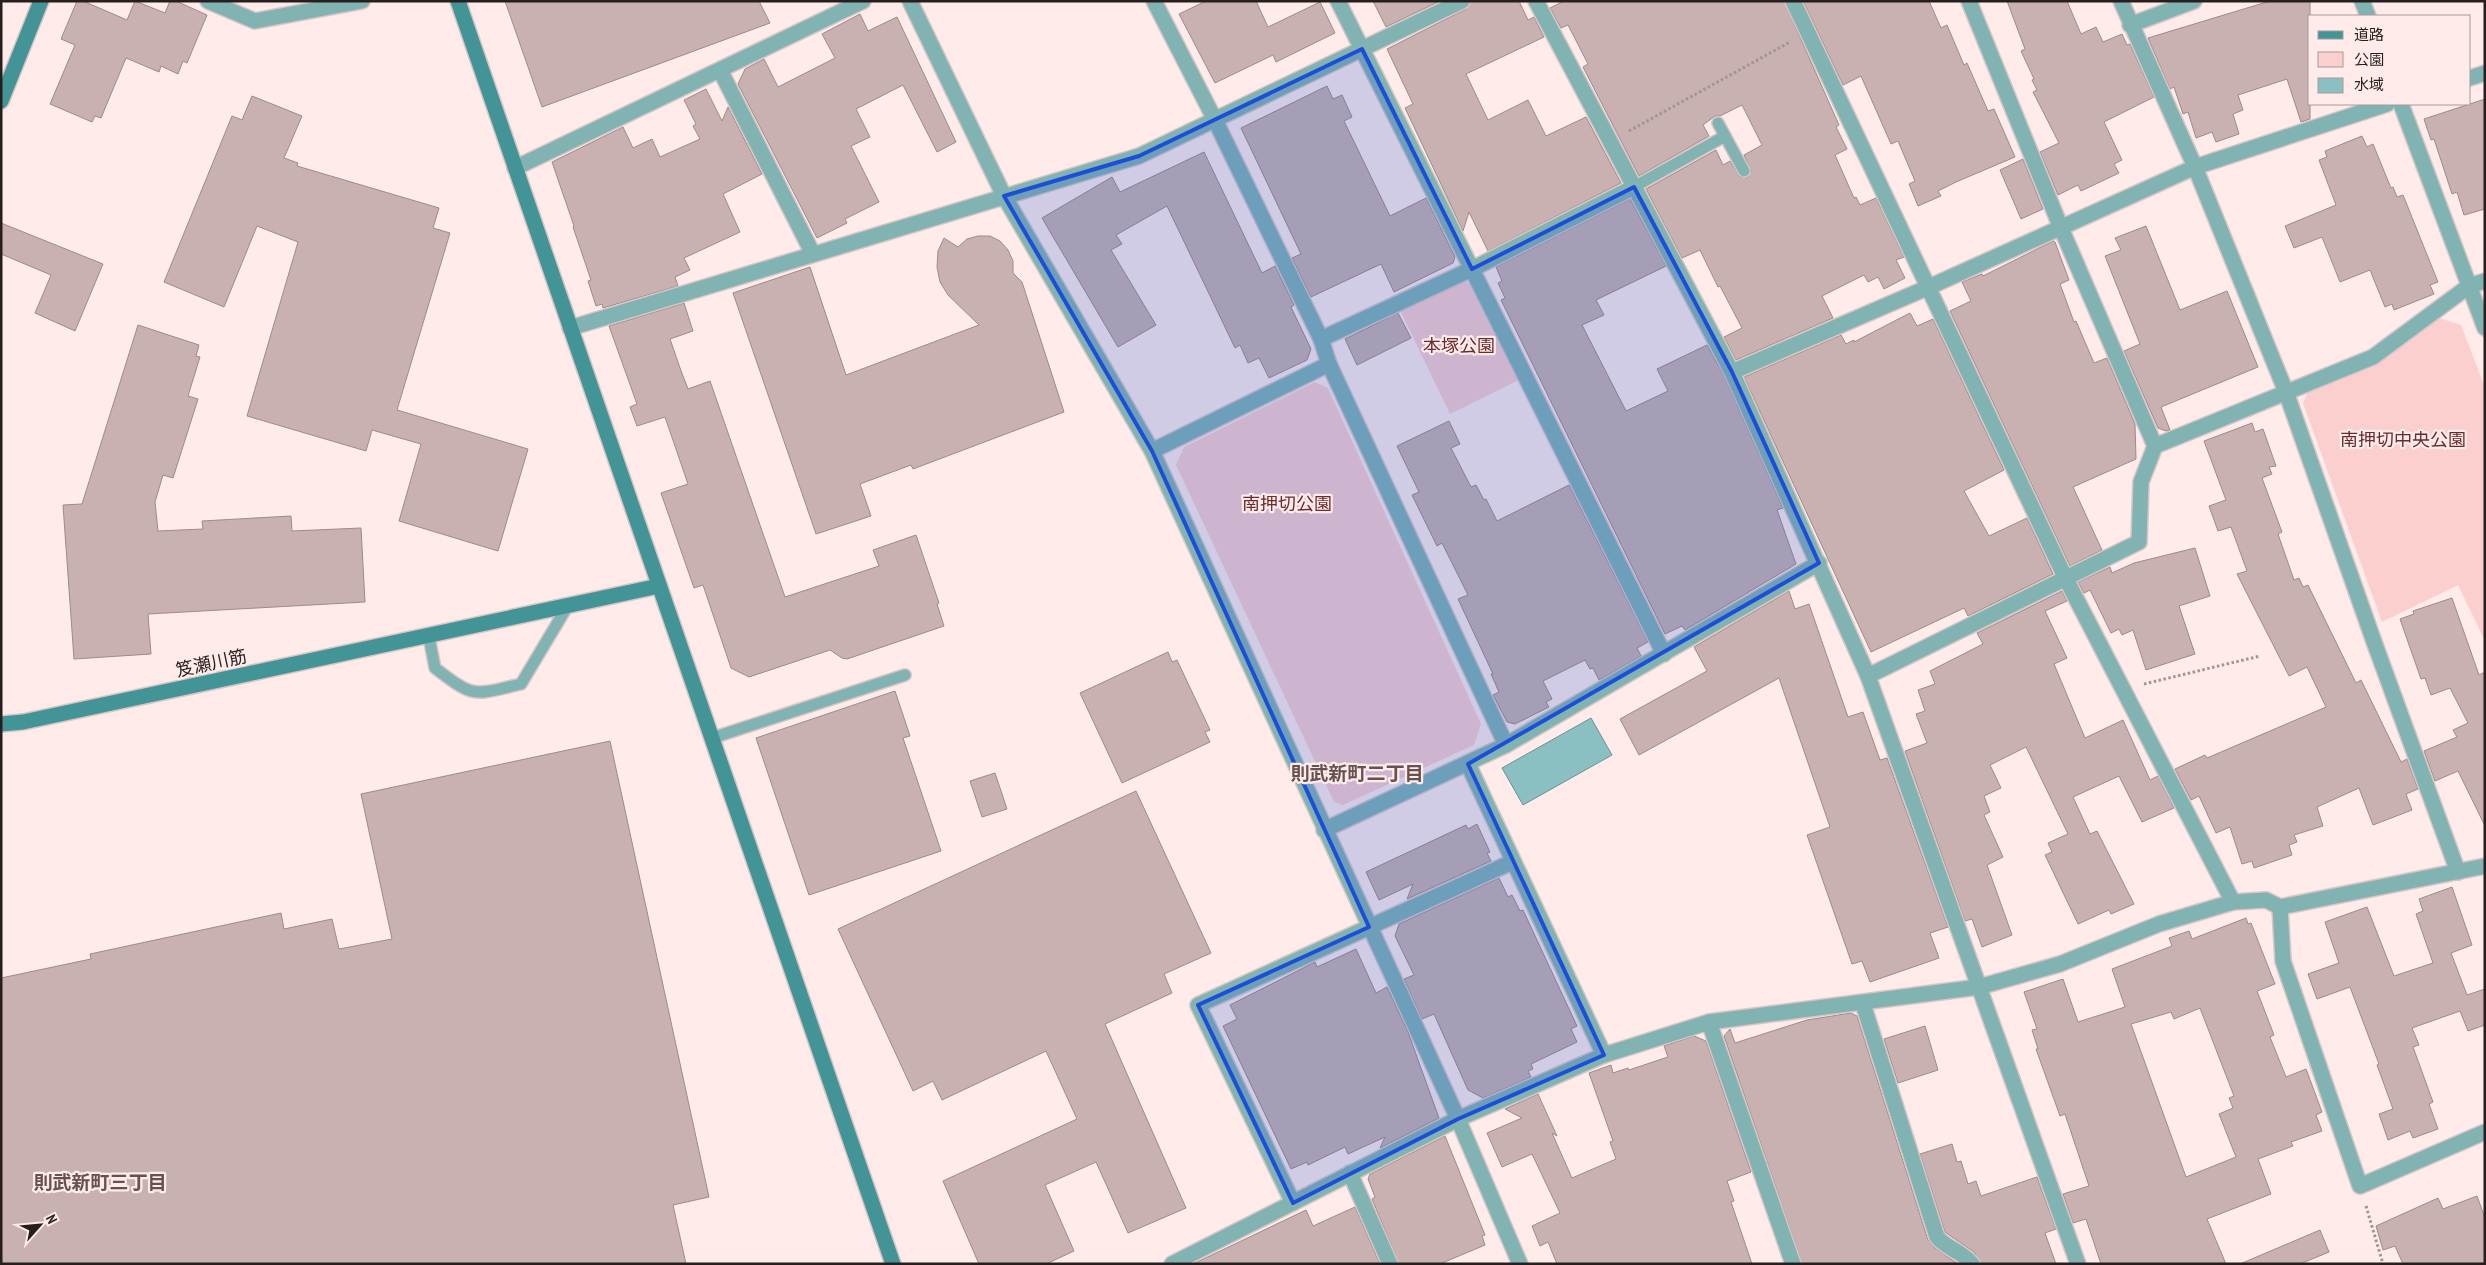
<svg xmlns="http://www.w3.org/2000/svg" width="2486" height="1265" viewBox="0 0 2486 1265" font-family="'PT Sans Narrow','Noto Sans JP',sans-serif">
<rect width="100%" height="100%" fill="#feebea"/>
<g fill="#facfce">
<polygon points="1461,281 1472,284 1519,380 1450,414 1400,310"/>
<polygon points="2439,318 2461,325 2485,388 2485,641 2458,585 2382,622 2303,403 2308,392 2376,362"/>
<polygon points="1315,382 1328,388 1481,724 1474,745 1343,805 1334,802 1176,465 1184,447"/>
</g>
<polygon fill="#8ac0c1" stroke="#6c9090" points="1591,718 1612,755 1523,805 1502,768"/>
<g fill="#c8b1b0" stroke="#a08a89" fill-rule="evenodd">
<polygon points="77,1 83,1 127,20 135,1 165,13 170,1 176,1 207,15 187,63 183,61 178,74 161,66 159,72 126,58 101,118 95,116 92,122 50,104 75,45 61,39"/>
<polygon points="505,1 759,1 770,23 542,107"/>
<polygon points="1206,1 1256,1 1268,27 1320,2 1335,33 1276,62 1273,55 1215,83 1179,14"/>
<polygon points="1373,1 1440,1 1386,27"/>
<polygon points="1471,1 1519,1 1528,20 1534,17 1544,37 1466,74 1488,120 1528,100 1546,136 1586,117 1621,183 1488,251 1469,212 1463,231 1405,108 1413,104 1387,49 1466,9"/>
<polygon points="1564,1 1784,1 1839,125 1836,127 1847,149 1835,155 1854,198 1856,197 1860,205 1876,198 1904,257 1896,260 1905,278 1884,289 1878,277 1868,282 1864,275 1822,296 1833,318 1736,360 1724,337 1742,328 1720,286 1718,287 1700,250 1682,258 1646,189 1716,150 1723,165 1730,161 1740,177 1747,178 1751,171 1744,155 1762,145 1742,105 1720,116 1715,116 1703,125 1709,136 1639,176 1583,67 1588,64 1568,25 1561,28 1550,8"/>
<polygon points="1803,1 1929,1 1941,28 1947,25 1964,65 1967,63 1988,111 1994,109 2015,157 1956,182 1938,191 1941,196 1918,206 1909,184 1915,181 1898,141 1891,144 1861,76 1843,85"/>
<polygon points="2007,1 2067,1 2081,34 2096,27 2103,42 2122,34 2127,45 2130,44 2154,97 2104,122 2122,160 2114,164 2119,173 2081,191 2078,185 2058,195 2040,152 2059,143 2033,92 2037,90 2032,80 2034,79 2021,51 2025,49"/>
<polygon points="2270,1 2310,1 2310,119 2301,122 2287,79 2238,95 2243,110 2233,114 2239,134 2216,142 2212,132 2196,138 2188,112 2183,114 2174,87 2170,89 2148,38"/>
<polygon points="860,14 868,31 897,17 956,142 937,152 903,85 856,109 870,137 851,146 879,202 845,219 847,223 817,238 738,84 745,69 764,59 778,87 835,58 822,34"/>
<polygon points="1327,86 1333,99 1342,95 1352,117 1344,121 1390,216 1426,198 1455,257 1453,263 1394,292 1381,264 1311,297 1292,258 1301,254 1241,128"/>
<polygon points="706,89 722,121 728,107 762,174 723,194 740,232 684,258 690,270 675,277 678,286 603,308 602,304 596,306 588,281 591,280 573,227 574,226 552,162 623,127 633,148 652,139 660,157 700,139 693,126 696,124 684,100"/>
<polygon points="252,96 302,116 284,158 298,163 297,166 439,208 433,228 450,233 397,410 528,449 498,551 399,521 421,444 372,430 366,451 247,416 298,242 257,226 224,307 164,282 232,116 242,120"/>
<polygon points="2485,99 2485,209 2464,215 2457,192 2452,194 2434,139 2431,140 2424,119"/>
<polygon points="2362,136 2367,147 2373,144 2391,188 2393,187 2397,197 2403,195 2438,282 2430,285 2434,294 2394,310 2392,304 2385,307 2370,270 2340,282 2322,237 2294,248 2285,226 2336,205 2319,160 2327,157 2325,151"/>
<polygon points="1204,152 1262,273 1275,266 1294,305 1291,307 1311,349 1307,360 1269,378 1259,358 1248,363 1240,345 1235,348 1167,206 1116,235 1122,244 1111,250 1156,325 1118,347 1042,218 1112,177 1120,192"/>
<polygon points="2023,159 2043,209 2021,219 2000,170"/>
<polygon points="1630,199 1666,266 1596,300 1604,315 1582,325 1626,411 1668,391 1657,369 1707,345 1724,376 1783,508 1777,510 1796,564 1685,630 1682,626 1665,634 1501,300 1505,298 1498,283 1502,281 1496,267"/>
<polygon points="1,223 103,264 75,331 35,313 51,275 1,254"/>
<polygon points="2146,226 2180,310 2227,291 2258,367 2161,407 2170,430 2166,431 2158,428 2124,351 2140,344 2105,256 2121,250 2115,238"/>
<polygon points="978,236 990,236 1000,241 1008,250 1013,261 1013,273 1022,282 1064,412 913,469 911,465 860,484 871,516 816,534 733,293 810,267 846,375 979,325 948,295 940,282 937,267 938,251 944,238 958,247 967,239"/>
<polygon points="2053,241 2055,242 2069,280 2060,284 2074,322 2076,321 2094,363 2107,358 2135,424 2136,459 2073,487 2102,550 2070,566 1950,311 1971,301 1962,282 1982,274 1983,276"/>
<polygon points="684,303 693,331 670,339 680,368 688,389 710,381 785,597 879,566 873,550 916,535 939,603 937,604 944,626 847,659 842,658 830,650 749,677 731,668 703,585 694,588 661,493 688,484 665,417 637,426 630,407 637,404 609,326"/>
<polygon points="1398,313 1411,338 1357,365 1345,339"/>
<polygon points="1910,313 1917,326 1933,319 2004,470 1964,491 1989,536 2027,518 2053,574 1968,616 1964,608 1871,652 1744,377 1841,335 1846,344 1854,340 1854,342"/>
<polygon points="138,325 199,345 196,356 200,357 188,396 198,399 173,478 163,475 155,502 158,531 203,529 202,521 291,516 292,531 361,528 365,602 148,614 151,654 74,659 63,505 82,504"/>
<polygon points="1449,421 1460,444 1451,448 1471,487 1476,485 1484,500 1486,499 1497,521 1569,485 1648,642 1637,648 1641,656 1599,680 1593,668 1590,669 1585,660 1543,681 1552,699 1546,702 1549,707 1515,724 1507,722 1493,695 1499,692 1491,674 1493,674 1458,599 1468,595 1442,543 1437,546 1412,495 1419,492 1397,446"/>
<polygon points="2252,423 2255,432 2263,429 2276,466 2269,467 2272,474 2262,478 2282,532 2278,534 2294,580 2299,578 2303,587 2308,585 2356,683 2361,680 2401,762 2407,759 2418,789 2406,794 2412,810 2373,825 2359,788 2317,807 2323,826 2294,835 2297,842 2289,845 2292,855 2254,868 2252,861 2242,864 2230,827 2216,833 2199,796 2191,800 2175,769 2205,755 2207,758 2326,707 2307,667 2289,676 2237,574 2247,571 2231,527 2218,531 2209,506 2226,500 2204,441"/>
<polygon points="2195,548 2210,596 2179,606 2195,654 2146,670 2133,630 2122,635 2119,629 2111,633 2090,590 2084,593 2078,582 2110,567 2112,573 2134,563"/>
<polygon points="1789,591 1795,609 1809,604 1848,717 1863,712 1880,760 1887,758 1948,927 1930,933 1939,958 1870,982 1862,961 1852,964 1807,835 1830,827 1779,678 1639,755 1620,719 1707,671 1694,647"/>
<polygon points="2062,591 2067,601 2045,611 2067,658 2054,664 2085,738 2123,720 2150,780 2158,776 2174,808 2142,822 2119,776 2073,797 2090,834 2097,831 2134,904 2111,914 2109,910 2078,924 2045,855 2052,852 2048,843 2068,834 2026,747 1990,765 2001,788 1984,796 1990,812 1984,815 2003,857 1987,865 2012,935 1982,947 1972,919 1965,921 1905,751 1927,743 1916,714 1925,711 1918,690 1935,684 1930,671 1983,644 1977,633"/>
<polygon points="2452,598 2479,675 2485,672 2485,826 2458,771 2435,781 2424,751 2457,737 2453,730 2468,723 2450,688 2431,695 2425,678 2421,679 2400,619 2414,614 2413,611"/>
<polygon points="1168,652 1172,662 1177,660 1210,730 1205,732 1210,742 1122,783 1080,693"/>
<polygon points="895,691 910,736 903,738 941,851 809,895 756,738"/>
<polygon points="610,741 709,1197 673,1205 686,1264 1,1264 1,978 91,959 90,954 281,913 284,929 332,919 339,949 392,939 361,794"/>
<polygon points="995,773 1007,809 982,817 970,781"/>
<polygon points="1136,791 1211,953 1164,974 1172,993 1105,1024 1186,1208 1128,1233 1096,1162 1045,1185 1074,1251 1046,1264 979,1264 943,1181 1077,1119 1046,1051 942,1100 933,1081 913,1091 838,929"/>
<polygon points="1477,824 1490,852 1487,853 1491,861 1407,899 1413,884 1379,900 1366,872 1466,825 1468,829"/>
<polygon points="1499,878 1508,897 1512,895 1520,911 1523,910 1577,1026 1571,1029 1577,1042 1531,1064 1533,1069 1528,1071 1531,1077 1483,1098 1468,1090 1434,1014 1422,1019 1404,979 1414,975 1395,936 1399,924"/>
<polygon points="2452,887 2472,945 2451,953 2467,995 2485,989 2485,1025 2468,1031 2460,1011 2412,1028 2419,1045 2413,1047 2433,1102 2429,1104 2438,1129 2413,1138 2410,1131 2388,1140 2379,1114 2393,1109 2377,1065 2379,1064 2350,987 2317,999 2308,974 2339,963 2325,922 2367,907 2394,976 2433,963 2416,914 2423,911 2419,899"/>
<path d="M2246 918 2248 924 2251 923 2275 984 2257 991 2274 1035 2270 1037 2286 1077 2306 1069 2322 1112 2316 1115 2322 1131 2291 1142 2293 1146 2258 1159 2271 1194 2207 1219 2226 1264H2101L2086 1219 2073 1223 2063 1194 2089 1186 2065 1114 2060 1116 2036 1049H2038L2032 1030 2037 1029 2024 992 2063 979 2078 1022 2125 1007 2112 969 2172 946 2169 938 2189 931 2192 939ZM2200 1008 2234 1096 2229 1098 2233 1108 2219 1114 2236 1157 2186 1177 2131 1024 2171 1012 2174 1019Z"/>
<polygon points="1356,949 1376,993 1387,987 1408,1032 1439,1118 1380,1148 1385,1137 1348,1154 1345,1147 1308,1165 1307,1162 1291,1169 1223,1026 1237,1019 1230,1005 1315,962 1317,967"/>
<polygon points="1851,1013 1857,1016 1928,1240 1935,1248 1958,1264 1802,1264 1724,1036 1730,1029 1735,1043 1807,1020"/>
<polygon points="1925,1026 1938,1070 1898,1083 1884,1039"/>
<polygon points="1694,1036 1706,1041 1751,1172 1727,1181 1734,1201 1731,1202 1752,1264 1557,1264 1548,1242 1540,1246 1532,1226 1560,1213 1532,1154 1502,1167 1487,1133 1522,1118 1505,1109 1538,1094 1557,1136 1552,1133 1572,1178 1616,1159 1610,1142 1613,1141 1589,1073 1611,1065 1613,1073 1628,1068 1629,1070 1668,1057 1664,1046"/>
<polygon points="1445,1136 1485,1235 1482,1236 1485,1245 1440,1264 1399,1264 1372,1199 1375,1197 1368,1179 1370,1174"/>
<polygon points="1952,1144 1957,1162 1961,1161 1968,1184 1976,1181 1981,1196 2037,1177 2056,1229 2045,1233 2056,1264 1981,1264 1974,1252 1945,1232 1920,1154"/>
<polygon points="2477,1196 2485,1218 2485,1264 2403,1264 2395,1246 2383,1250 2376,1226 2438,1198 2443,1209"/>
<polygon points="1355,1207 1380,1264 1193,1264 1306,1210 1313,1226"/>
<polygon points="2320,1230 2329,1252 2300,1264 2240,1264"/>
</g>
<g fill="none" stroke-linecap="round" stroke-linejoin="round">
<g stroke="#d7c6c5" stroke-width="14">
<g id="lane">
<polyline points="1718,123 1744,171"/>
<polyline points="1634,187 1725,136"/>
<path d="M429 637 435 668C475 699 473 695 521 684L567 607"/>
<polyline points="712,738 905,675"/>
</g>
</g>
<g stroke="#d7c6c5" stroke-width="18">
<g id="street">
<polyline points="208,1 255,21 362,1"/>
<polyline points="910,1 1004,196 1152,451 1458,1119 1520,1264"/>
<polyline points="1154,1 1215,120 1321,339 1329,364 1506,745"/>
<polyline points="1338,1 1664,654"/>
<polyline points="1536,1 1732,372 1868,676 2078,1264"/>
<polyline points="1793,1 2065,577 2233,902"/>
<polyline points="1969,1 2061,228 2155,446"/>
<polyline points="2121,1 2195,167 2286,392 2373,639 2458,872"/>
<polyline points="2362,1 2368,16"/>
<polyline points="2130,25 2194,1"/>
<polyline points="720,70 813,254"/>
<polyline points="2470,78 2485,73"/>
<polyline points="2401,104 2485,328"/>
<polyline points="515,168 863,1"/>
<polyline points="570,328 1139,156 1462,1"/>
<polyline points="1321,339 1472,269 1634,187"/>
<polyline points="1732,372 1929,287 2195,167 2387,104"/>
<polyline points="1152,451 1329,364"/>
<polyline points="1868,676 2139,542 2141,482 2155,446 2373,357 2469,286 2485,281"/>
<polyline points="1468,764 1604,1055"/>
<polyline points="1324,830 1506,745 1819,563"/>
<polyline points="2280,907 2283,961 2360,1186 2485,1132"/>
<path d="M1863 1004 1937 1237C1947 1249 1962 1251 1972 1264"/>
<polyline points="1709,1022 1793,1264"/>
<polyline points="1350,1173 1390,1264"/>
<polyline points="1293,1203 1198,1005 1512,862"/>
<polyline points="1172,1264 1458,1119 1604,1055 1709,1022 1979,987 2060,964 2159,924 2233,902 2266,900 2280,907 2485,866"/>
</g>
</g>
<g stroke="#d7c6c5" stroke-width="18">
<g id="secondary">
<polyline points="458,1 893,1264"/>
<polyline points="1,101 41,1"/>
<polyline points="1,724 23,722 659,586"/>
</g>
</g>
<g stroke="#a29493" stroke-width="3" stroke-dasharray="2.5 2.5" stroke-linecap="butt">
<polyline points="1629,131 1790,42"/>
<polyline points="2144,684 2260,656"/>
<polyline points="2366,1206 2383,1264"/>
</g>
<use href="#lane" stroke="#81b3b3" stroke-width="11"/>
<use href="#street" stroke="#81b3b3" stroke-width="15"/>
<use href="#secondary" stroke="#439496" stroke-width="15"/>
</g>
<path fill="#1d4ed8" fill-opacity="0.2" stroke="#1d4ed8" stroke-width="4" stroke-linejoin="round" d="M1362 49 1472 269 1634 187 1732 372 1819 563 1468 764 1604 1055 1458 1119 1293 1203 1198 1005 1369 927 1152 451 1004 196 1139 156Z"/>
<g text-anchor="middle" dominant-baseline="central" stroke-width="4.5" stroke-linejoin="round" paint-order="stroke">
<g font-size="18" fill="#692d2f" stroke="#feebea">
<text x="1459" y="345">本塚公園</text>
<text x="2403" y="439">南押切中央公園</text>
<text x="1287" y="503">南押切公園</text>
</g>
<g font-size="18" fill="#271f1e" stroke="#feebea">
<text transform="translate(211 663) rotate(-12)">笈瀬川筋</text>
</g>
<g font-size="19" font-weight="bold" fill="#655150" stroke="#feebea">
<text x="1357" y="773">則武新町二丁目</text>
<text x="100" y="1182">則武新町三丁目</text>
</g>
</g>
<rect width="2486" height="1265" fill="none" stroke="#271f1e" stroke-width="5"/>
<rect x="2308" y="15" width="162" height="90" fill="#feebea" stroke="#a89998"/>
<rect x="2318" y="31" width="25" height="8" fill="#439496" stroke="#a89998"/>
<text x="2354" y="40" font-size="15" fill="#271f1e">道路</text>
<rect x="2318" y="52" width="25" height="15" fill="#facfce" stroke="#a89998"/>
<text x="2354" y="65" font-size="15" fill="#271f1e">公園</text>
<rect x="2318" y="78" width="25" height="15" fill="#8ac0c1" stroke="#a89998"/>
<text x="2354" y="90" font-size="15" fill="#271f1e">水域</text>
<g transform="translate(40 1225) rotate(63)" stroke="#feebea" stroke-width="4" paint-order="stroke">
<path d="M0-4L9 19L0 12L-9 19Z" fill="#271f1e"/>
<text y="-8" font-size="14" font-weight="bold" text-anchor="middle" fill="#271f1e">N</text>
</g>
</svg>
